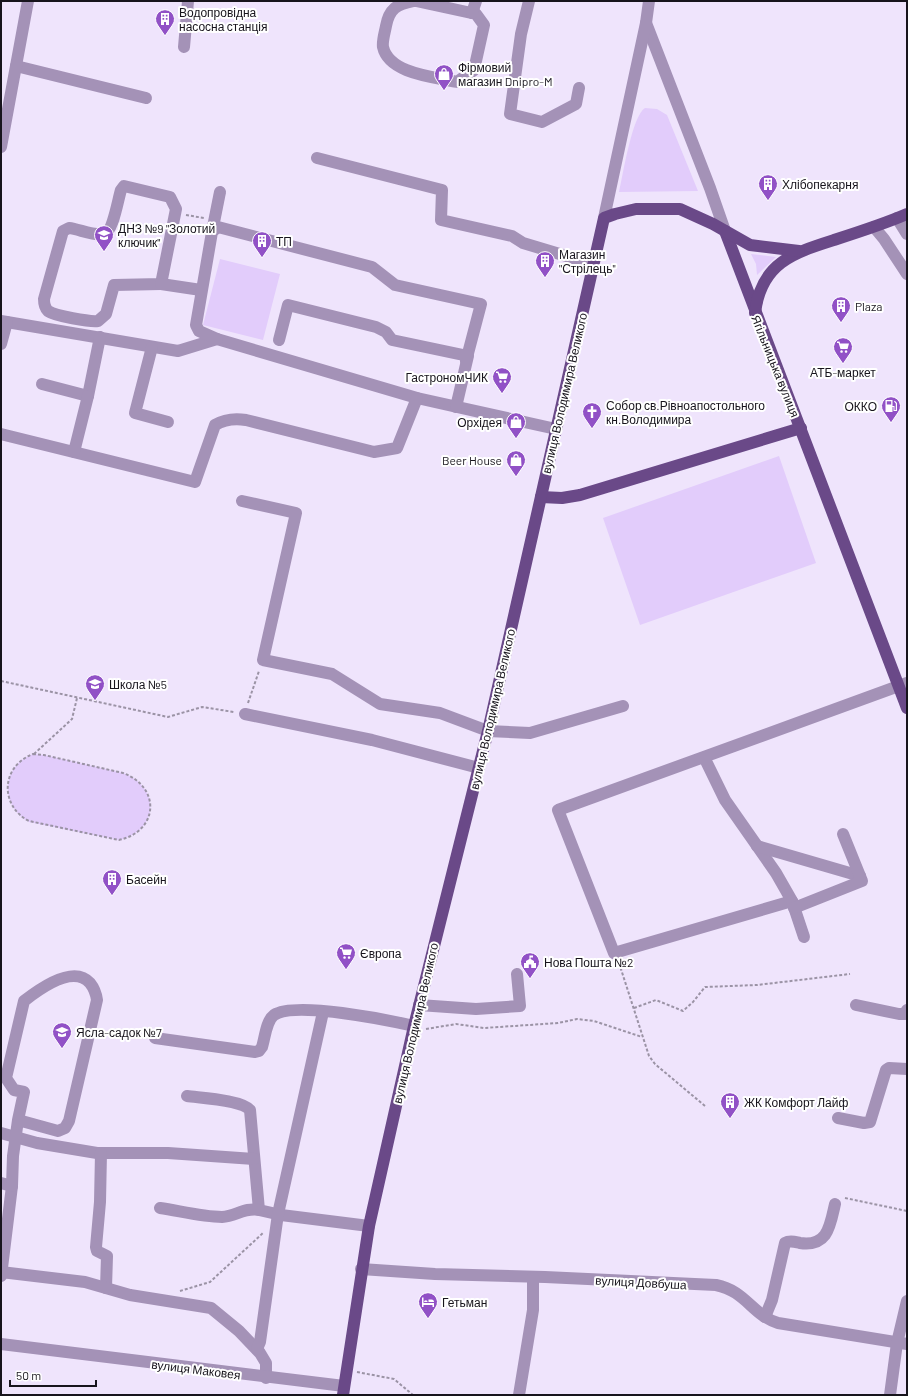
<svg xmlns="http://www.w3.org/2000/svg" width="908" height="1396" viewBox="0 0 908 1396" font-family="Barlow,sans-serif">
<rect width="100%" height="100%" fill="#efe4fc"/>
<g fill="#e2ccfb">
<path d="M645 108 657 109 667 115 698 191 619 192C623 175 632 116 645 108Z"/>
<polygon points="751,254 776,257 757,275 756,264"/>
<polygon points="220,259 280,274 263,340 203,325"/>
<polygon points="779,456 816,563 640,625 603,518"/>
<path d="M33 754 44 755 123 773C161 787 159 831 119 840L29 822C0 806 0 767 33 754Z"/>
</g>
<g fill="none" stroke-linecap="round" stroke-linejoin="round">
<g stroke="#9b93a5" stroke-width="2" stroke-dasharray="3 2" stroke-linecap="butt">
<polyline points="186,215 204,218"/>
<polyline points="1,681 168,717 202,707 234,712"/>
<polyline points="248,703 259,671"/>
<path d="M33 754 44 755 123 773C161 787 159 831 119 840L29 821C0 806 0 767 33 754Z"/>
<polyline points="34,754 72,719 77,698"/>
<polyline points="619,963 649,1056 655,1064 705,1106"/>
<polyline points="634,1008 656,1000 683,1011 693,1002 705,987 757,985 850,974"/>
<polyline points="426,1029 456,1024 484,1028 558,1023 577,1019 594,1021 642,1037"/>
<polyline points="845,1198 907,1211"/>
<polyline points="180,1291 210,1282 263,1233"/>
<polyline points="357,1372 394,1379 413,1395"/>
</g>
<g stroke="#a492b7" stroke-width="12">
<path d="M413 1C397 4 389 9 386 26 385 32 382 41 383 47 389 74 435 77 457 82L474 70 484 25 476 14 416 1"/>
<polyline points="529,1 521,34 510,114 542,122 576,104 579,88"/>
<polyline points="472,13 476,1"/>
<polyline points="646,23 710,188 725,231"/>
<polyline points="184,47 188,1"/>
<polyline points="16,66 146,98"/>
<polyline points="1,147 28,1"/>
<polyline points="317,158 442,190 441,220 512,236 523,243 593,264"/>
<path d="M124 186 170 197 176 209 161 284 114 285 106 314 98 321C90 322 55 316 48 311 45 308 44 303 44 299L63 231 69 228C79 229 93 236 104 234 113 232 118 199 121 190Z"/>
<polyline points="604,218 646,23 649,1"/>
<polyline points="897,218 907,234"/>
<polyline points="874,227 884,239 907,274"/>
<polyline points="212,232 220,192"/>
<polyline points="161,284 201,290"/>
<polyline points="1,321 178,351 217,339 417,398 556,429"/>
<polyline points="217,339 199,331 196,325 212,232 218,227 372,267 395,285 481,304 466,361"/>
<polyline points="279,340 288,305 376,327 386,332 392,340 468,356 456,407"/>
<polyline points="1,344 7,322"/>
<polyline points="152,347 135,413 168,422"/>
<polyline points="42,384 88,396 100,337"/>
<path d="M1 434 195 482 215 425C225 419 234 418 246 420L374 452 397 448 417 398"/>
<polyline points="74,452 88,396"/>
<polyline points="242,501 296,513 263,660 332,674 380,704 440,713 488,731 530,733 623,706"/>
<polyline points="245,714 372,740 479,768"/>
<polyline points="704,757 725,800 776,873 792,901 614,953 558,810 907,683"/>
<polyline points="757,846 860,876"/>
<polyline points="792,901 804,937"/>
<polyline points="794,908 862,881 843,834"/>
<polyline points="419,1005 476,1009 520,1006 517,974"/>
<polyline points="856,1005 899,1014 905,1014 907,1010"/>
<path d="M155 1038 255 1052 259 1051 262 1047C265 1038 266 1021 274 1015 295 1001 388 1020 414 1026"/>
<path d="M187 1096C201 1098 242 1100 250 1110L259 1210 281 1215 369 1226"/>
<polyline points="838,1118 864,1123 870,1122 886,1070 889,1068 907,1069"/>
<polyline points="1,1133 37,1143 97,1153 168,1153 254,1159"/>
<polyline points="101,1153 100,1202 96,1247 97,1251 107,1256 106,1288"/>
<polyline points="1,1183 12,1186 1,1276"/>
<path d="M12 1186 13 1156 18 1120 58 1131 65 1128 69 1121 97 1000C96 993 94 988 90 983 73 964 38 990 24 1001L6 1078 14 1090 24 1092 18 1120"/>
<path d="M160 1208C180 1211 202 1217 222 1217 236 1216 245 1207 259 1210"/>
<path d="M361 1269 435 1274 545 1277 716 1285C746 1291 752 1315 778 1323L907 1344"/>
<polyline points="1,1272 85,1282 130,1295 211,1308 239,1331 260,1353 266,1363 266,1378"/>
<path d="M765 1317 772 1300 785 1243C790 1240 795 1242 800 1243 828 1247 830 1226 835 1204"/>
<polyline points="1,1344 344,1386"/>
<polyline points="257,1349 260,1342 278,1214 323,1012"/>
<polyline points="519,1395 533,1310 533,1277"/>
<polyline points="890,1395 897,1343 907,1301"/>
</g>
<g stroke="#6a4988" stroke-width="12">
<polyline points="725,231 907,708"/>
<path d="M755 313C761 263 793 253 834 240 859 232 884 224 907 214"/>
<polyline points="541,497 562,498 580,495 801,428"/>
<polyline points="343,1395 369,1226 414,1026 488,731 604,218 615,214 636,209 680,209 713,224 750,245 799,251"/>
</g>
</g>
<defs>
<g id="building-pin" transform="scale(1)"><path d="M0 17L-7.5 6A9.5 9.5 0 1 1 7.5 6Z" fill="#9151c6" stroke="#fff"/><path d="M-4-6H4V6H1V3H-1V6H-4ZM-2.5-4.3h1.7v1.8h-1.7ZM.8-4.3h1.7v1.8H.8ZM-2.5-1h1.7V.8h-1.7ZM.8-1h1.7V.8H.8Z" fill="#fff"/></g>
<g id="shop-pin" transform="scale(1)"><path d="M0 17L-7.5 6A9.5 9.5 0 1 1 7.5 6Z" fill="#9151c6" stroke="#fff"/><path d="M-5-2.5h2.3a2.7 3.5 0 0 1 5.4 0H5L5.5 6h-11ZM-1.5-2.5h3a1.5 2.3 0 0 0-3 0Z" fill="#fff"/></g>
<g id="school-pin" transform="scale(1)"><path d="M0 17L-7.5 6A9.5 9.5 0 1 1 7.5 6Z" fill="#9151c6" stroke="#fff"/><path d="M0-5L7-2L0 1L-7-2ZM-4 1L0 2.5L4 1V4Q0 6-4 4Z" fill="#fff"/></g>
<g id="supermarket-pin" transform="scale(1)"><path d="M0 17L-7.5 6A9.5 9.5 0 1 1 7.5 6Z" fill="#9151c6" stroke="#fff"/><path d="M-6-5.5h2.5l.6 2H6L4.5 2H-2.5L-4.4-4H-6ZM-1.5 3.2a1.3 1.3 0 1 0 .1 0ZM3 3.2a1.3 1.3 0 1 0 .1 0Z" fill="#fff"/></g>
<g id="fuel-pin" transform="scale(1)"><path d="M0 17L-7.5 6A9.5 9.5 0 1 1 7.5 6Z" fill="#9151c6" stroke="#fff"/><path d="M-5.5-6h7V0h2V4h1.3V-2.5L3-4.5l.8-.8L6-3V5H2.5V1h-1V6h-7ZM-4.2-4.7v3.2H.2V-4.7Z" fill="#fff"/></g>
<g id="church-pin" transform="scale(1)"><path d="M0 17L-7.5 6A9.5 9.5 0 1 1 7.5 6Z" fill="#9151c6" stroke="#fff"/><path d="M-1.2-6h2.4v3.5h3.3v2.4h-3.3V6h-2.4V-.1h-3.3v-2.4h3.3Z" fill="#fff"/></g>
<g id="civic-pin" transform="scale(1)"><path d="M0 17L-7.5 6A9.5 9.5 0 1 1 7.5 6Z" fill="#9151c6" stroke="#fff"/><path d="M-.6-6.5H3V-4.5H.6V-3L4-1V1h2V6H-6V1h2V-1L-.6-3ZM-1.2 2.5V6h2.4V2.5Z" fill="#fff"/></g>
<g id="hotel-pin" transform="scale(1)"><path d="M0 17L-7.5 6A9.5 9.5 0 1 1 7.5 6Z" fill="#9151c6" stroke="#fff"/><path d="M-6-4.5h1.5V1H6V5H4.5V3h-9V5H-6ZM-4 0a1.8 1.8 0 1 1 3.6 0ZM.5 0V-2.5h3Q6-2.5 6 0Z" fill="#fff"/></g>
</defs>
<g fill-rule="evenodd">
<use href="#building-pin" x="165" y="19"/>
<use href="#shop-pin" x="444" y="74"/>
<use href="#building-pin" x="768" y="184"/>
<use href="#school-pin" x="104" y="235"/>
<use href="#building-pin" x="262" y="241"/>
<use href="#building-pin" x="545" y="261"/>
<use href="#building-pin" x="841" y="306"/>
<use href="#supermarket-pin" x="843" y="347"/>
<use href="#supermarket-pin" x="502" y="377"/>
<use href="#fuel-pin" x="891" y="406"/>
<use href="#church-pin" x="592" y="412"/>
<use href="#shop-pin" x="516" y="422"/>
<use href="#shop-pin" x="516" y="460"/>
<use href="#school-pin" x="95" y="684"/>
<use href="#building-pin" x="112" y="879"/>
<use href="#supermarket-pin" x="346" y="953"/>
<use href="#civic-pin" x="530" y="962"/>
<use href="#school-pin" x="62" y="1032"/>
<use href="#building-pin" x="730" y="1102"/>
<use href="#hotel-pin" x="428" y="1302"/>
</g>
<g text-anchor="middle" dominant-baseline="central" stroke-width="4" stroke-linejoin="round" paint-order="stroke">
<g font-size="12" fill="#17141c" stroke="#fff" text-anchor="start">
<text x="179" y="12">Водопровідна<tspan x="179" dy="14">насосна станція</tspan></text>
<text x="458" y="67">Фірмовий<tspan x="458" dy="14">магазин Dnipro-M</tspan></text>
<text x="782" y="184">Хлібопекарня</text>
<text x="118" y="228">ДНЗ №9 "Золотий<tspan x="118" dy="14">ключик"</tspan></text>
<text x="276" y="241">ТП</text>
<text x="559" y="254">Магазин<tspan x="559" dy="14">"Стрілець"</tspan></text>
<text x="855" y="306">Plaza</text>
<text x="843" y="372" text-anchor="middle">АТБ-маркет</text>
<text x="488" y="377" text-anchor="end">ГастрономЧИК</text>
<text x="606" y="405">Собор св.Рівноапостольного<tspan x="606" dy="14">кн.Володимира</tspan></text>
<text x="877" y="406" text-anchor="end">ОККО</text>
<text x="502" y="422" text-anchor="end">Орхідея</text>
<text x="502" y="460" text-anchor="end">Beer House</text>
<text x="109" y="684">Школа №5</text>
<text x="126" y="879">Басейн</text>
<text x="360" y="953">Європа</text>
<text x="544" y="962">Нова Пошта №2</text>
<text x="76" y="1032">Ясла-садок №7</text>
<text x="744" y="1102">ЖК Комфорт Лайф</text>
<text x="442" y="1302">Гетьман</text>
</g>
<g font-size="12" fill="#17141c" stroke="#fff">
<text transform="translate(776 366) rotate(68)">Ягільницька вулиця</text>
<text transform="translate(564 393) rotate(-77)">вулиця Володимира Великого</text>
<text transform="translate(492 709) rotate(-77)">вулиця Володимира Великого</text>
<text transform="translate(415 1023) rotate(-77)">вулиця Володимира Великого</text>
<text transform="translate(641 1282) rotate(3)">вулиця Довбуша</text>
<text transform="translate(196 1369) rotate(7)">вулиця Маковея</text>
</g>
</g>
<rect width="908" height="1396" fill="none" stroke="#17141c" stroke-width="4"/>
<path d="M10 1380v6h86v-6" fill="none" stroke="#17141c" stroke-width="2"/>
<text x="16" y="1380" font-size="12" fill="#17141c" stroke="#ffffff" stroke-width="3" paint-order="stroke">50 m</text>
</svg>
